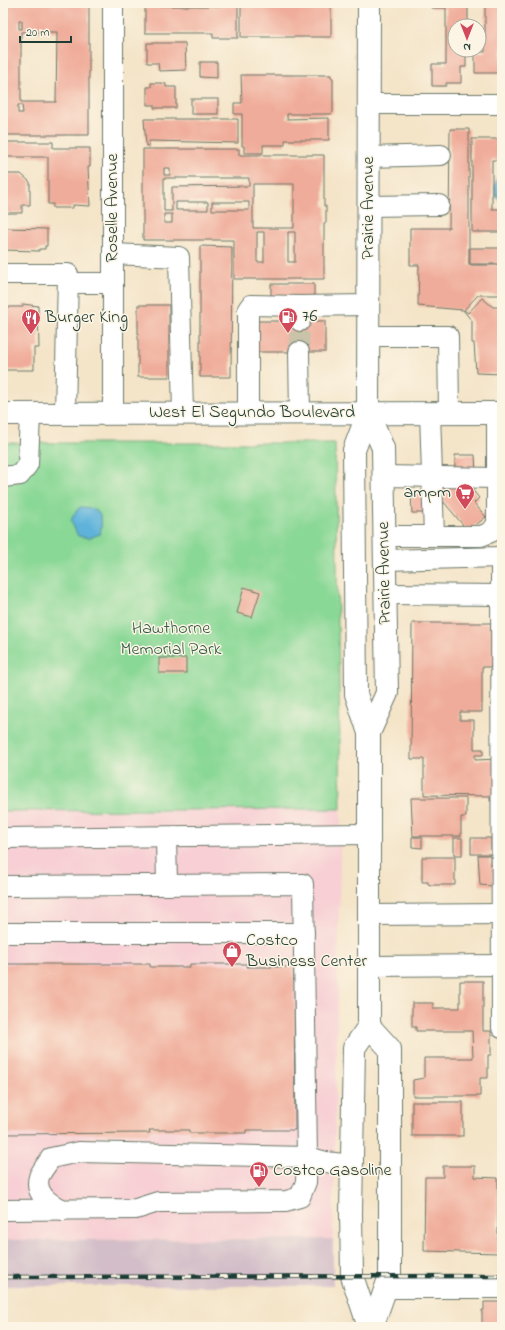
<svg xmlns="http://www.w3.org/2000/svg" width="505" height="1330" viewBox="0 0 505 1330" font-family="'Indie Flower',sans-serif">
<rect width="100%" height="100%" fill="#fcf5e5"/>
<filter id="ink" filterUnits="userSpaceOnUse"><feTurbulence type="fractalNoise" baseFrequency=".025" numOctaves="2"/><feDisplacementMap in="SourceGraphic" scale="8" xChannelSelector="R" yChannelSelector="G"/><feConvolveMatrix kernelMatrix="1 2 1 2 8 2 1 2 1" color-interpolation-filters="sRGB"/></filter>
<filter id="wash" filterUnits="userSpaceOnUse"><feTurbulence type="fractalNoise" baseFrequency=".012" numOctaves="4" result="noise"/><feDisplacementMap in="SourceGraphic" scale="16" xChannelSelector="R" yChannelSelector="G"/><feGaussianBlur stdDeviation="0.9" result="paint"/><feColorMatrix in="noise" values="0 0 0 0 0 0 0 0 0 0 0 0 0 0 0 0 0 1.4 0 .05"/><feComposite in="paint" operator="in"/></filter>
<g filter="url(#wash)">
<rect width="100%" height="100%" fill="#f4e4c8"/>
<polygon fill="#f7cfd4" points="341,809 333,1239 3,1240 3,811"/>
<polygon fill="#d2bdc8" points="333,1239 333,1286 3,1286 3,1240"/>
<polygon fill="#8ad896" stroke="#548a65" points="3,443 335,443 341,809 3,811"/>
<g fill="#5fb3db" stroke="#3f7888">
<path d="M500 173H502V202C492 198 494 180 500 173Z"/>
<path d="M80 507C100 507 104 516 100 534L89 538 78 536 71 521 74 514Z"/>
</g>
<g id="blocks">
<g fill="#f0ac9a" fill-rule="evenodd">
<path d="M3 3H89V135H3ZM19 21H22V29H19ZM21 32H57L56 102H21ZM18 105H22L23 113H18Z"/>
<polygon points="223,3 238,3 238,38 213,38 213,33 145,33 145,6 223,6"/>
<rect x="241" y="3" width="90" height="34"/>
<polygon points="431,3 468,3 468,21 466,21 466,26 455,26 455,50 466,50 466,67 461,67 461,83 446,83 446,86 432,86 432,64 446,64 446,8 431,8"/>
<polygon points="485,3 502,3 502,73 475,73 475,52 485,52"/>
<polygon points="147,43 185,43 186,70 159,71 158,63 147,63"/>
<polygon points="200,62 217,62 217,78 200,77"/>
<polygon points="241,75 331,75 331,78 333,78 333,112 331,114 287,114 287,119 329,118 329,140 285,140 285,145 263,145 263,153 244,153 244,146 242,146 242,114 234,114 234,103 242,103"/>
<polygon points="151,83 161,83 166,84 166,87 176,87 176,108 154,108 154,105 147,105 147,87 151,87"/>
<rect x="191" y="99" width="27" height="15"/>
<polygon points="144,119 238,119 238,143 149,141 149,146 146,146"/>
<path d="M450 129H469V265H502V374L476 373 474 343H472V321L463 310 418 306 419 265H410V228H449ZM478 295H500V307H493L482 298 468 313 464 310Z"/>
<polygon points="472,139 502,139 502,160 492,160 492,209 502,209 502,232 472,232"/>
<polygon points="3,142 53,142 53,148 90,148 90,167 88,167 90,206 73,205 73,208 53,208 53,204 48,204 48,157 3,157"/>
<path d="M143 149H239V155H324V206H326V223H324V279H234V240H143ZM164 168H170V175H164ZM164 178H249V186L172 187V211H164ZM253 184H294V228H253ZM176 202H208V210H176ZM212 202H249V210H212ZM164 214H172V223H164ZM257 232H264V262H257ZM288 232H295V262H288Z"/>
<polygon points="3,174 21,174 30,182 30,205 22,205 22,213 3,213"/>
<polygon points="6,228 47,229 47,246 45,246 45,249 39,249 39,251 3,250 3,230 6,230"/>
<polygon points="200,246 232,247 231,377 200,377"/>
<rect x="470" y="248" width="32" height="16"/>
<rect x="271" y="284" width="43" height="14"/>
<polygon points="23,304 38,306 39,348 34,348 34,370 5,370 5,336 3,336 3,326 6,326 6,307 23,307"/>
<rect x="138" y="305" width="31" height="72"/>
<rect x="253" y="321" width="72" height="31"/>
<polygon points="455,455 475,455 476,475 455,475"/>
<polygon points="463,478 479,498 474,503 486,517 468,531 437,494 439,487"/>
<polygon points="411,492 430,492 431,513 412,513"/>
<polygon points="244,587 260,592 252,617 237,613"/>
<polygon points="412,623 495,623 495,667 482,667 482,712 460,712 460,720 474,720 474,749 483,749 483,755 475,755 475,760 498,759 497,801 490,801 490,796 424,795 424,759 411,759"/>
<rect x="159" y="658" width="27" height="15"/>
<polygon points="411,798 466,798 466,817 461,817 461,836 413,836"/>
<polygon points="412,837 422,837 422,848 412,847"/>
<rect x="454" y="838" width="8" height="17"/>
<rect x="471" y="838" width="20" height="16"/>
<polygon points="478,855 490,855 490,864 497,864 492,886 480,885"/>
<polygon points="422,857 455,857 455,885 431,885 428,884 428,882 422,882"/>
<polygon points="3,964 150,964 150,967 190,967 190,964 247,964 247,967 294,967 295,1130 246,1130 246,1133 189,1133 189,1130 149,1130 150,1133 3,1134"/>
<polygon points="460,981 483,981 483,1031 491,1031 491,1055 488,1055 488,1078 480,1078 480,1096 413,1096 413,1080 424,1078 424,1058 473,1058 472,1031 416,1031 416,1027 412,1027 412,1003 433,1003 433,1008 460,1008"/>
<rect x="412" y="1102" width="51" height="34"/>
<polygon points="443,1166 475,1166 475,1177 498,1178 498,1253 424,1251 425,1177 443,1177"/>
<polygon points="484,1302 502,1302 502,1327 482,1327 482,1310 484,1310"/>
</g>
</g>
</g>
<g filter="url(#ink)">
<use href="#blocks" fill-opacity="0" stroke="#6a7768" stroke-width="1"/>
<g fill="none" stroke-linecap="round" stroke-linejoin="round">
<polyline stroke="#c9c3aa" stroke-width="20" stroke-dasharray="20 10" stroke-linecap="butt" points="299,352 300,321"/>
<g stroke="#6a7768" stroke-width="22">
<g id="minor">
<polyline points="113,3 113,414"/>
<polyline points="369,104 502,104"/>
<polyline points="369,157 441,155"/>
<polyline points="368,206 439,205"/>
<polyline points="113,254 179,257 183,413"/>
<polyline points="3,274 68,274 65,414"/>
<polyline points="69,283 113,283"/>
<polyline points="300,321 300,306 368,305"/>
<polyline points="368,336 448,336 449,413"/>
<polyline points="299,352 300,413"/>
<polyline points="248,413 248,309 251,305 300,306"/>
<polyline points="430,413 434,536"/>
<polyline points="384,476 496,478"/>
<polyline points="3,477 20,475 28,464 30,414"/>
<polyline points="384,536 481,536 491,532 497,524 497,413"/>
<polyline points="501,557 502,1028"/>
<polyline points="385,560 502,557"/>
<polyline points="385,594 501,595"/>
<polyline points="166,837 167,885"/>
<polyline points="3,838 369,834"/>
<polyline points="3,886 303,884 307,1157 306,1182 300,1197 286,1201 158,1202 136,1209 3,1210"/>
<polyline points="370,915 502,914"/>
<polyline points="3,933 304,933"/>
<polyline points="369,966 501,965"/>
<path d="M63 1210C50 1204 34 1194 39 1177 41 1171 48 1163 51 1158L79 1152 307 1157 326 1162 352 1165"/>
<polyline points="385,1288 502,1288"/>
</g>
</g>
<g stroke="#6a7768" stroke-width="24">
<g id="major">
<polyline points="368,413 383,448 387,693 369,733"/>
<polyline points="3,414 502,413"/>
<polyline points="369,1026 390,1049 390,1276 372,1327"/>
<polyline points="369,1327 352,1276 351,1213 354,1048 369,1026 369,733 356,694 354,450 368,413 369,3"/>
</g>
</g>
<use href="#minor" stroke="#fff" stroke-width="20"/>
<use href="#major" stroke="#fff" stroke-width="22"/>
<g stroke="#1f3d34" stroke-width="4.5">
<polyline id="rail" points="3,1277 502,1276"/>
</g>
<use href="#rail" stroke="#fcf5e5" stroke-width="3" stroke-dasharray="9" stroke-linecap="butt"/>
</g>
</g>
<defs>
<g id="fuel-pin" transform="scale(1)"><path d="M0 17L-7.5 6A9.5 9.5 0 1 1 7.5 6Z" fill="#d1495b" stroke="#fcf5e5"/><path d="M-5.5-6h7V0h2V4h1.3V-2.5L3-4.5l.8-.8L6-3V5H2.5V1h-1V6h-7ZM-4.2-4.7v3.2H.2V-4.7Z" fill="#fff"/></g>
<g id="restaurant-pin" transform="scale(1)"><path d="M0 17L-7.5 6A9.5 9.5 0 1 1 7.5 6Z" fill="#d1495b" stroke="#fcf5e5"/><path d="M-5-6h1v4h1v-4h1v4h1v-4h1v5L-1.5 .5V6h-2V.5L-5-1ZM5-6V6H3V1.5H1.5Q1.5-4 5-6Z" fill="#fff"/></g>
<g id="supermarket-pin" transform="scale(1)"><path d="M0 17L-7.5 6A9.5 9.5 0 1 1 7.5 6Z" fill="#d1495b" stroke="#fcf5e5"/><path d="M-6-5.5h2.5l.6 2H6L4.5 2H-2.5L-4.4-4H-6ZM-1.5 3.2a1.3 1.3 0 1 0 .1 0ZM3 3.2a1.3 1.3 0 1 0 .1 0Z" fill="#fff"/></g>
<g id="shop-pin" transform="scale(1)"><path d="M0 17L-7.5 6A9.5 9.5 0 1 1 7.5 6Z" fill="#d1495b" stroke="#fcf5e5"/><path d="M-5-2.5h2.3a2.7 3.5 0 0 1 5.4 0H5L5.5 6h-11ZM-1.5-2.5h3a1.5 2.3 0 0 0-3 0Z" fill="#fff"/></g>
</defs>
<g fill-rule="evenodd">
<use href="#fuel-pin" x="288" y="317"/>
<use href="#restaurant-pin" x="31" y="318"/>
<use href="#supermarket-pin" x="465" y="493"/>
<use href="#shop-pin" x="232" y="951"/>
<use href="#fuel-pin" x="259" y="1171"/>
</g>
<g text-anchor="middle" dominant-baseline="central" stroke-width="3" stroke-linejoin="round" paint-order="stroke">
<g font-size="18" fill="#1f3d34" stroke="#fcf5e5">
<text transform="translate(113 208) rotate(-90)">Roselle Avenue</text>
<text transform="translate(369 208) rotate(-90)">Prairie Avenue</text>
<text x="252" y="413">West El Segundo Boulevard</text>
<text transform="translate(385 573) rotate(-91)">Prairie Avenue</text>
</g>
<g font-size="18" fill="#1f3d34" stroke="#fcf5e5" text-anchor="start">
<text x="302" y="317">76</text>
<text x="45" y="318">Burger King</text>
<text x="451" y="493" text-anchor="end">ampm</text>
<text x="246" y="941">Costco<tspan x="246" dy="21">Business Center</tspan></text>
<text x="273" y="1171">Costco Gasoline</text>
</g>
<g font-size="18" fill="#345c48" stroke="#fcf5e5">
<text x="171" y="629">Hawthorne<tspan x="171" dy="21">Memorial Park</tspan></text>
</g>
</g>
<rect width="505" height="1330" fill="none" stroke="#fcf5e5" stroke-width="16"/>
<g transform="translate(467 38) rotate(180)"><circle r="19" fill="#fcf5e5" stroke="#a4ab9e"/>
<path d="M0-3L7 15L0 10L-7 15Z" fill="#d1495b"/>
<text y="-6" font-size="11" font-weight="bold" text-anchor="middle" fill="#1f3d34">N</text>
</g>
<path d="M20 36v6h51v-6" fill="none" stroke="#1f3d34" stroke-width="2"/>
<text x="26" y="36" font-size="12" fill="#1f3d34" stroke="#fcf5e5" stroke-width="3" paint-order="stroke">20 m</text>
</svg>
